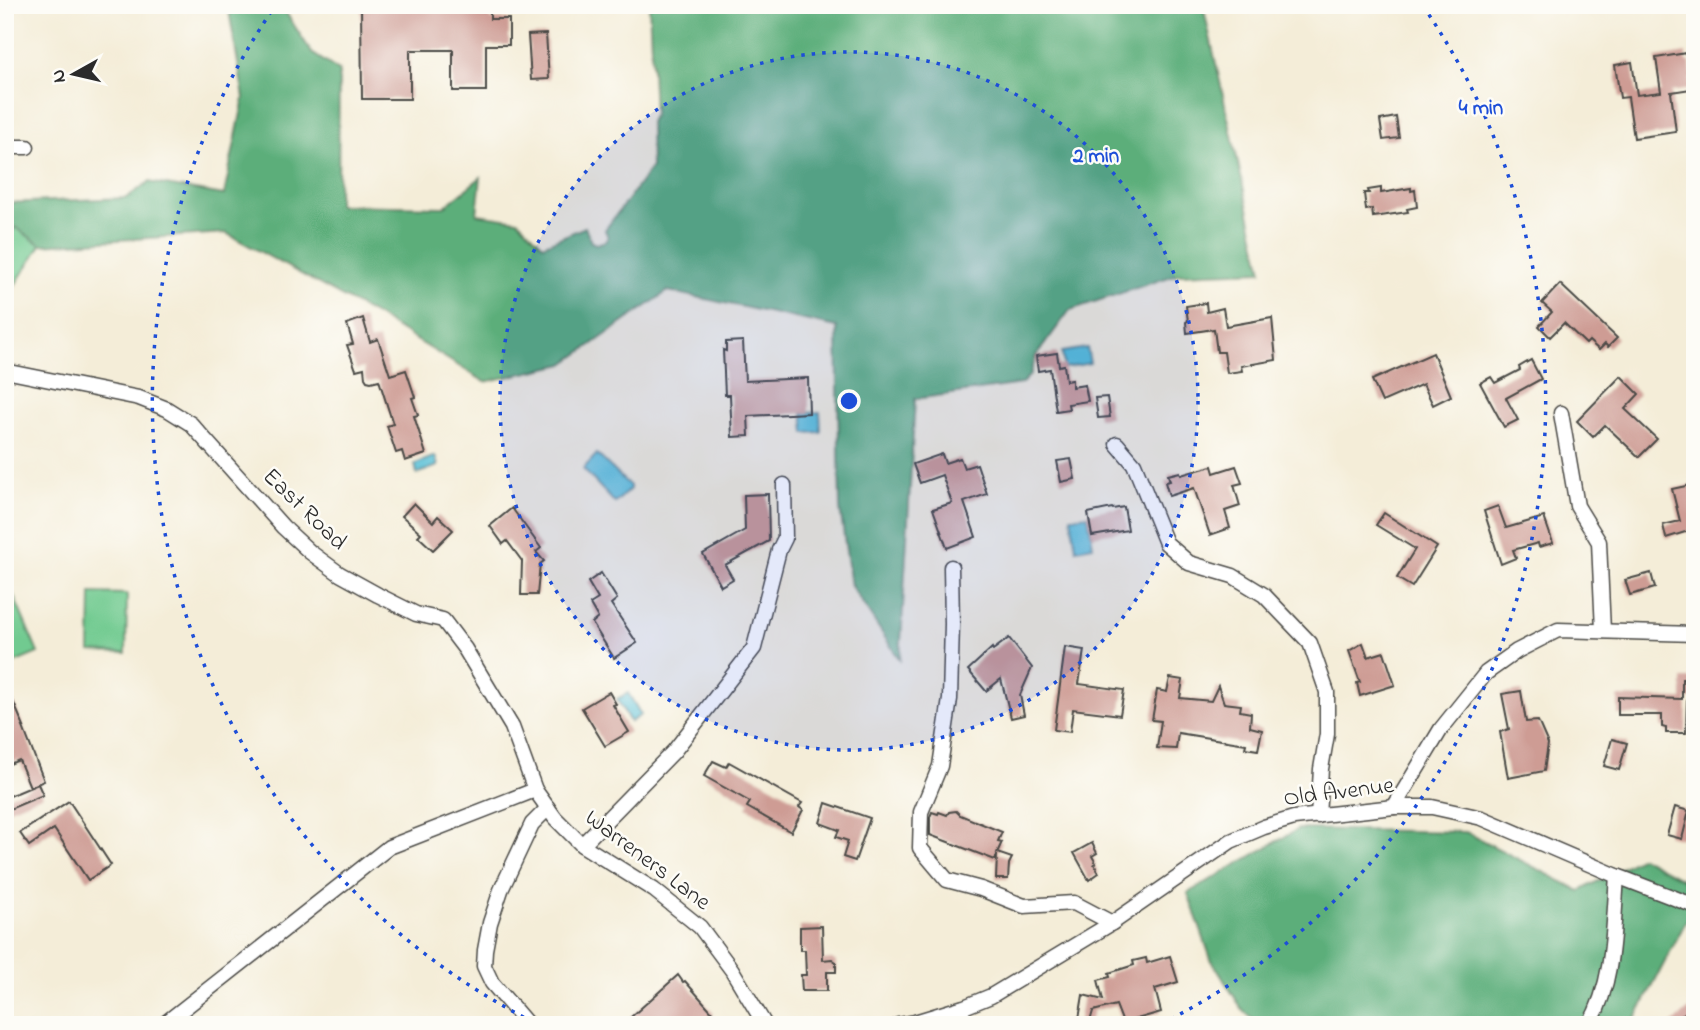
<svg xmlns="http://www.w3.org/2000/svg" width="1700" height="1030" viewBox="0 0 1700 1030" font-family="'Indie Flower',sans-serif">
<rect width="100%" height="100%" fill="#fdfcf7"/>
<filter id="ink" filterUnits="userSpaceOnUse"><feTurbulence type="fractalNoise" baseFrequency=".0143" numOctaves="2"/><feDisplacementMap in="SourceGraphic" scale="14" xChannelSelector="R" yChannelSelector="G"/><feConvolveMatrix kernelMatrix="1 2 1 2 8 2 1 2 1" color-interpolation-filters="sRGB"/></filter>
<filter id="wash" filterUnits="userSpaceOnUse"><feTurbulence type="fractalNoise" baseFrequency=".00686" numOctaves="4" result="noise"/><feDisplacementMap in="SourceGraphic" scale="28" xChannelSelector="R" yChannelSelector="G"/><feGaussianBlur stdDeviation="1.57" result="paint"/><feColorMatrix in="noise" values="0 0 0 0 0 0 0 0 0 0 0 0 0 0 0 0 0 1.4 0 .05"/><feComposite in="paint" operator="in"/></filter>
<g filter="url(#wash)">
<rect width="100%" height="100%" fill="#f4edd8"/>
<g fill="#71ca90" stroke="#4e7a5e" stroke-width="2">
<polygon points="15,227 41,245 5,300 5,242"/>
<polygon points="9,585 38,653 7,666 5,663 5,586"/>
<polygon points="91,593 127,594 126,653 90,652"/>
</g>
<g fill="#5cae7a" stroke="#446c52" stroke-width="2">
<polygon points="228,5 281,5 312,53 339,71 338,205 444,207 481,177 477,214 518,220 543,245 585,227 591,242 596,244 606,241 608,237 605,230 651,168 650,122 654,114 649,5 1203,5 1262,271 1178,274 1070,310 1036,356 1030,375 1021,384 915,399 900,660 851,586 840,508 837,327 668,291 564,364 485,382 372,313 226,233 41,245 15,227 5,242 5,203 126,198 149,182 224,195 244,98"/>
<polygon points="1298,829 1466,832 1580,891 1641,857 1695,886 1695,904 1632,1025 1259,1025 1242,1009 1211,959 1188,893"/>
</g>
<g fill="#59bfd6" stroke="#427580" stroke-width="2">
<polygon points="1087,348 1090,363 1064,368 1062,352"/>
<polygon points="820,412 821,432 805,433 803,413"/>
<polygon points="597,454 630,486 630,489 615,503 583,469"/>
<polygon points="435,456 438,466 417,474 415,464"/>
<polygon points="1088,515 1093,546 1076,549 1071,517"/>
<polygon points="628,693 641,715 630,722 617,699"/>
</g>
<g id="blocks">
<g fill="#ce9c94">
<polygon points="361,5 418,5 418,10 443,10 443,5 490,5 490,19 509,19 509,45 486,45 486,91 453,91 453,50 410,50 410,99 362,99"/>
<polygon points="546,34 549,79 531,80 528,35"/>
<polygon points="1686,53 1687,62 1690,62 1692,78 1690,79 1691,89 1671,92 1676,132 1634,138 1628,97 1620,98 1615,65 1632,62 1637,95 1661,92 1656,58"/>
<polygon points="1396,117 1399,138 1383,140 1380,120"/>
<polygon points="1381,188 1381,193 1411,188 1411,191 1415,190 1417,207 1407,209 1408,212 1373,217 1372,209 1366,210 1364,193 1369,193 1368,190"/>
<polygon points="1560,284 1617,338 1608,347 1605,344 1599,350 1589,341 1586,344 1564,323 1550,337 1539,326 1552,312 1542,303"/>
<polygon points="1206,303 1207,312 1223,308 1226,326 1272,318 1276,360 1241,366 1242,371 1227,373 1224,352 1217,352 1214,329 1187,333 1186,322 1188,321 1186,306"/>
<polygon points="363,318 370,342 378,339 390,375 406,370 415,397 412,398 418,415 414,416 426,454 405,461 402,451 396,453 387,426 393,424 379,380 371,382 367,381 365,378 364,368 356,370 347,345 353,344 347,324"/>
<polygon points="743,341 745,381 808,378 809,413 748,416 749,436 732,437 730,395 725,395 723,350 726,351 726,342"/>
<polygon points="1057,353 1059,366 1064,365 1066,381 1072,380 1072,387 1085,385 1088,401 1068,404 1069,409 1056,411 1050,369 1038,371 1036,356"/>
<polygon points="1433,353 1451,396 1433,405 1423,384 1382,402 1372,380"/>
<polygon points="1531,360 1541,379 1506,398 1518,420 1504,427 1480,383 1491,377 1495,383 1520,370 1519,367"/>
<polygon points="1621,376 1639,394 1625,409 1657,439 1639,457 1605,425 1593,437 1577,421"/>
<polygon points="1107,397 1110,417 1098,418 1095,398"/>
<polygon points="942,454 945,463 960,458 964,468 977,464 987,494 964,502 976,537 947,548 933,509 952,503 942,475 920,483 913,464"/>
<polygon points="1071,459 1075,479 1061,482 1057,461"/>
<polygon points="1212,466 1214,473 1236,466 1242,483 1234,485 1240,506 1225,511 1230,528 1210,535 1194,488 1169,496 1165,482 1170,481 1168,475 1180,472 1181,475"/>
<polygon points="1695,484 1695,529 1666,538 1663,525 1680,521 1672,489"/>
<polygon points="768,494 769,541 725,565 733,579 721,586 703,554 745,530 744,495"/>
<polygon points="414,503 433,522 438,516 453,530 433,550 418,536 421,533 402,516"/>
<polygon points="1498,506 1506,528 1544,517 1553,543 1539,547 1538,543 1513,550 1516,558 1501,564 1484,511"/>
<polygon points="1124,507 1128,530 1092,536 1088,513 1112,508 1113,509"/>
<polygon points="512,508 541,548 536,552 544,561 540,564 537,595 521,595 522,561 507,541 503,544 490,526"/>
<polygon points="1384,513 1437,547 1412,587 1397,578 1415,549 1376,525"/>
<polygon points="601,573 617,599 611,604 637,643 614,658 592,623 598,618 590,604 598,599 588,582"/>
<polygon points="1651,573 1655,588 1630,595 1625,580"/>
<polygon points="1009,638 1032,668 1020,695 1024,715 1011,718 1001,679 986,691 968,670 992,648 993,650"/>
<polygon points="1363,643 1368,657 1384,652 1395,685 1360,696 1357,683 1360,682 1349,651"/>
<polygon points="1065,647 1084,650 1079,684 1124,690 1120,715 1073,709 1070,732 1054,730"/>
<polygon points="1170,678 1183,680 1180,698 1211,701 1218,686 1224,703 1241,705 1240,711 1251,713 1250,727 1262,730 1258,750 1245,748 1246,744 1178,733 1176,749 1157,748 1161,721 1152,720 1157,690 1167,692"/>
<polygon points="1682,679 1695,679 1695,699 1687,699 1686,733 1666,733 1666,728 1662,727 1662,715 1618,715 1618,697 1682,699"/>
<polygon points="5,682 24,727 23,727 44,781 30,787 19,760 5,766"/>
<polygon points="1521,691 1526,722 1538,721 1548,744 1544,771 1508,778 1500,732 1509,729 1502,694"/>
<polygon points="609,692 616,704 613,705 629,732 605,746 582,708"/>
<polygon points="1612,739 1627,743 1619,770 1604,766"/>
<polygon points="713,761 726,767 729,762 802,803 799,807 803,810 791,832 747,807 750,802 704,776"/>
<polygon points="38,784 43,795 5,811 5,798"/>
<polygon points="69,801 111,865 88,880 54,829 29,846 20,833"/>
<polygon points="826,803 870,818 855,861 843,857 848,841 836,837 839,830 820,823"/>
<polygon points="1675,807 1689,811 1682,839 1667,835"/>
<polygon points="956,811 960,815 1002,832 998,841 1002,842 997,853 1012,858 1009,864 1008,879 996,879 997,855 995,860 930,835 930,817 932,812 938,814 939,812 947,815 949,812"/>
<polygon points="1092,843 1097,853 1092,856 1096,863 1094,864 1099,873 1089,880 1074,853"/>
<polygon points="822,926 823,960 832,959 836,962 836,972 827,972 827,991 802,991 801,975 806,975 805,950 800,950 800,927"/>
<polygon points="1170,956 1178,982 1155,989 1161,1012 1123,1023 1116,1005 1093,1011 1089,1025 1078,1025 1083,995 1103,1000 1098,980 1110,977 1109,973 1134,965 1133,961 1146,958 1147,963"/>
<polygon points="678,975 683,982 685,981 714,1014 702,1025 622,1025"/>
<polygon points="1695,1004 1695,1025 1671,1025"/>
</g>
</g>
</g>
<g filter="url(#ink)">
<use href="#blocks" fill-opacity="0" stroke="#494845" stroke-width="2"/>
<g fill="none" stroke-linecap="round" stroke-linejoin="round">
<g stroke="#494845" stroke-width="17">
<g id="minor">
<polyline points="5,142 15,147 27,147"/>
<polyline points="5,371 139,398 167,409 191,424 283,527 310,552 340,574 378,595 416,614 443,620 465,649 512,727 535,790"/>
<polyline points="1561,413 1577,506 1599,542 1603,631"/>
<polyline points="1117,444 1134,464 1166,543 1189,563 1233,576 1264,595 1310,643 1327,692 1327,734 1321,769 1318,816"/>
<polyline points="951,567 952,624 950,699 940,766 921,812 920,848 947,880 981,889 1024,906 1074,903 1112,923"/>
<polyline points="1394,807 1441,729 1486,673 1517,651 1558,630 1695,634"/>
<polyline points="582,845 674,751 754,648 779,550 785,538 784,485"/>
<polyline points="163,1025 389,847 535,790 555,818 582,845 654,890 700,927 732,970 765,1025"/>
<polyline points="528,1025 492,983 484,966 485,950 490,923 501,890 532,824 548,808"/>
<polyline points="898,1025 915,1022 964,1007 991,996 1112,923 1231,841 1264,827 1294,818 1394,807 1432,807 1482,818 1617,876 1695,906"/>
<path d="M1589 1025C1615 980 1613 926 1617 876"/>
</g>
</g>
<use href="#minor" stroke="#fff" stroke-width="14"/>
</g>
</g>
<circle cx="849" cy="401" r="349" fill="#1d4ed8" fill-opacity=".12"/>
<g fill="none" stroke="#1d4ed8" stroke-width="3.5" stroke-dasharray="3.5 7">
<circle cx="849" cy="401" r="349"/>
<path d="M533 1022A697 697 0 0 1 275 6M1423 6A697 697 0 0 1 1165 1022"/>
</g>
<g text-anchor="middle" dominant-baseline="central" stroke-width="5" stroke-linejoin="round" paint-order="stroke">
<g font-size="24" fill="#2b2b2b" stroke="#fdfcf7">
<text transform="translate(304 510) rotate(44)">East Road</text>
<text transform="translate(1339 793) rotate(-7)">Old Avenue</text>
<text transform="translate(647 861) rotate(37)">Warreners Lane</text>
</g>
</g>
<circle cx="849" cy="401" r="10" fill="#1d4ed8" stroke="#fdfcf7" stroke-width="3.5"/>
<g font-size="21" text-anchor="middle" font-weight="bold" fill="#1d4ed8" stroke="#fdfcf7" stroke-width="5" stroke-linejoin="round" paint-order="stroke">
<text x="1481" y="114">4 min</text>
<text x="1096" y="162">2 min</text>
</g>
<rect width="1700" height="1030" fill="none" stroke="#fdfcf7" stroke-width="28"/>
<g transform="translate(74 74) rotate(262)" stroke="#fdfcf7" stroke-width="5" paint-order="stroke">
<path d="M0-5L12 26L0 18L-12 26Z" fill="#2b2b2b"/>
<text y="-10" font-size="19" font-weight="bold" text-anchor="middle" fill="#2b2b2b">N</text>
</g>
</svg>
